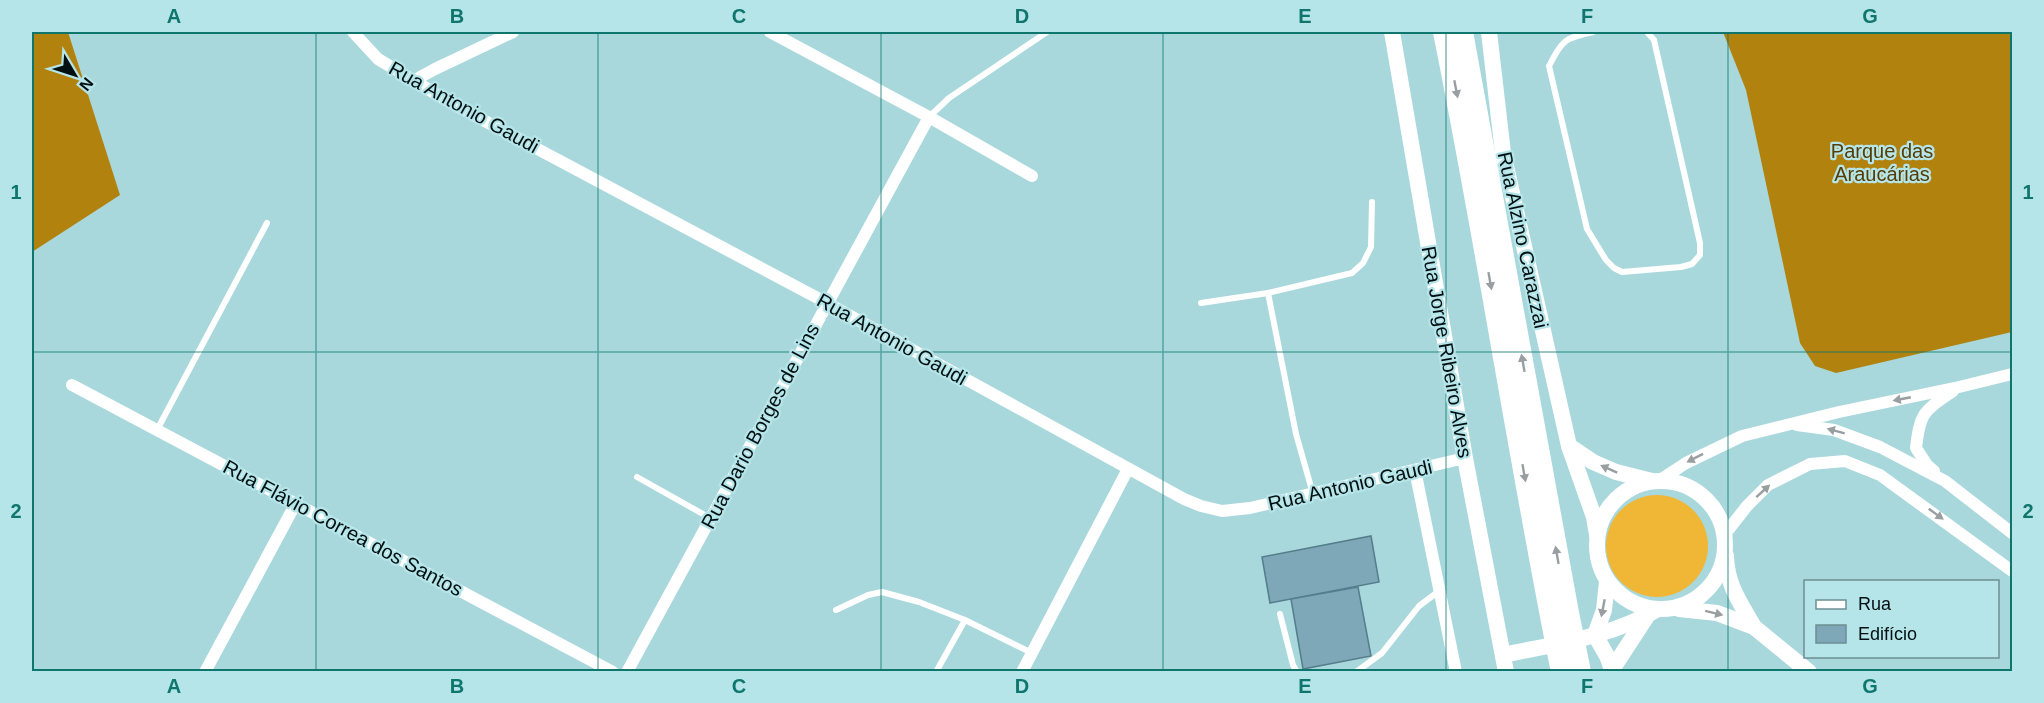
<svg xmlns="http://www.w3.org/2000/svg" width="2044" height="703" viewBox="0 0 2044 703" font-family="Helvetica,sans-serif">
<rect width="100%" height="100%" fill="#a8d8dc"/>
<circle fill="#f0b635" cx="1657" cy="546" r="51"/>
<g fill="#b1820e">
<polygon points="32,32 68,32 120,195 32,252"/>
<polygon points="1723,32 2012,32 2012,332 1836,373 1815,366 1800,343 1746,90"/>
</g>
<g fill="#7ea8b7" stroke="#557d8c" stroke-width="1.5">
<polygon points="1371,536 1379,582 1270,603 1262,557"/>
<polygon points="1358,587 1371,656 1303,669 1291,599"/>
</g>
<g fill="none" stroke-linecap="round" stroke-linejoin="round">
<g stroke="#fff" stroke-width="6">
<path d="M1593 32C1564 38 1563 40 1549 66L1587 229 1606 260 1614 268 1622 272 1681 267 1692 264 1700 255V243L1654 40 1647 32"/>
<polyline points="929,117 949,98 1047,32"/>
<polyline points="1268,293 1296,434 1313,494"/>
<polyline points="1201,303 1268,293 1352,273 1363,263 1371,247 1372,202"/>
<polyline points="157,430 267,223"/>
<polyline points="637,477 710,518"/>
<polyline points="836,610 868,595 882,592 919,602 965,620 1032,653"/>
<polyline points="1280,614 1293,665 1297,672"/>
<polyline points="936,672 965,620"/>
<polyline points="1356,672 1382,653 1419,606 1439,591"/>
</g>
<g stroke="#fff" stroke-width="12">
<polyline points="353,32 378,59 451,103 827,303 1184,499 1201,506 1222,511 1250,508 1465,458"/>
<polyline points="770,32 929,117 1032,176"/>
<polyline points="413,81 435,69 513,32"/>
<polyline points="72,385 613,672"/>
<polyline points="1797,425 1834,430 1880,447 1945,481 2012,533"/>
<polyline points="1415,470 1456,672"/>
<path d="M1934 471 1927 465 1916 448C1920 412 1924 411 1953 391"/>
<polyline points="1660,480 1686,463 1742,436 1839,412 1959,387 2012,374"/>
<polyline points="1725,534 1747,506 1768,485 1810,464 1845,461 1880,475 2012,571"/>
<polyline points="205,672 296,503"/>
<polyline points="627,672 929,117"/>
<polyline points="1022,672 1128,469"/>
</g>
<g stroke="#fff" stroke-width="16">
<polyline points="1392,32 1465,458 1506,672"/>
<polyline points="1489,32 1503,153 1569,446 1594,517 1597,535"/>
<polyline points="1569,446 1593,462 1616,472 1652,481"/>
<circle cx="1661" cy="545" r="64"/>
<path d="M1726 556C1727 586 1740 602 1754 627"/>
<polyline points="1679,609 1717,613 1754,627 1809,672"/>
<polyline points="1595,635 1604,610 1607,581"/>
<polyline points="1595,635 1607,656 1613,672"/>
<path d="M1503 655C1555 644 1612 637 1658 609"/>
<polyline points="1613,668 1647,616"/>
</g>
<g stroke="#fff" stroke-width="22">
<path d="M1444 32C1487 244 1519 459 1562 672"/>
<polyline points="1462,32 1568,613 1580,672"/>
</g>
</g>
<defs><path id="oneway-solid" d="M-6-.8H1V-3.2L6.5 0L1 3.2V.8H-6Z" transform="scale(1.5)"/></defs>
<g fill="#999fa0">
<use href="#oneway-solid" transform="translate(1456 89) rotate(79)"/>
<use href="#oneway-solid" transform="translate(1490 281) rotate(80)"/>
<use href="#oneway-solid" transform="translate(1523 363) rotate(-100)"/>
<use href="#oneway-solid" transform="translate(1902 399) rotate(169)"/>
<use href="#oneway-solid" transform="translate(1836 431) rotate(-165)"/>
<use href="#oneway-solid" transform="translate(1695 458) rotate(153)"/>
<use href="#oneway-solid" transform="translate(1609 469) rotate(-156)"/>
<use href="#oneway-solid" transform="translate(1524 473) rotate(80)"/>
<use href="#oneway-solid" transform="translate(1763 491) rotate(-42)"/>
<use href="#oneway-solid" transform="translate(1936 514) rotate(36)"/>
<use href="#oneway-solid" transform="translate(1557 555) rotate(-100)"/>
<use href="#oneway-solid" transform="translate(1603 608) rotate(101)"/>
<use href="#oneway-solid" transform="translate(1714 613) rotate(14)"/>
</g>
<path fill="none" stroke="#0f766e" stroke-width="1.5" stroke-opacity="0.55" d="M316 32V672M598 32V672M881 32V672M1163 32V672M1446 32V672M1728 32V672M32 352H2012"/>
<g text-anchor="middle" dominant-baseline="central" stroke-width="4.5" stroke-linejoin="round" paint-order="stroke">
<g font-size="20" fill="#000f11" stroke="#b5e5e9">
<text transform="translate(464 107) rotate(29)">Rua Antonio Gaudi</text>
<text transform="translate(1523 240) rotate(78)">Rua Alzino Carazzai</text>
<text transform="translate(892 339) rotate(29)">Rua Antonio Gaudi</text>
<text transform="translate(1447 352) rotate(80)">Rua Jorge Ribeiro Alves</text>
<text transform="translate(760 426) rotate(-62)">Rua Dario Borges de Lins</text>
<text transform="translate(1350 485) rotate(-13)">Rua Antonio Gaudi</text>
<text transform="translate(343 528) rotate(28)">Rua Flávio Correa dos Santos</text>
</g>
<g font-size="20" fill="#553d03" stroke="#b5e5e9">
<text x="1882" y="151">Parque das<tspan x="1882" dy="23">Araucárias</tspan></text>
</g>
</g>
<rect width="2044" height="703" fill="none" stroke="#b5e5e9" stroke-width="66"/>
<rect x="1804" y="580" width="195" height="78" fill="#b5e5e9" stroke="#6d8f93" stroke-width="1.5"/>
<rect x="1816" y="600" width="30" height="9" fill="#ffffff" stroke="#6d8f93" stroke-width="1.5"/>
<text x="1858" y="610" font-size="18" fill="#000f11">Rua</text>
<rect x="1816" y="625" width="30" height="18" fill="#7ea8b7" stroke="#6d8f93" stroke-width="1.5"/>
<text x="1858" y="640" font-size="18" fill="#000f11">Edifício</text>
<g transform="translate(75 75) rotate(129)" stroke="#b5e5e9" stroke-width="4.5" paint-order="stroke">
<path d="M0-4.5L10 22L0 15L-10 22Z" fill="#000f11"/>
<text y="-9" font-size="16" font-weight="bold" text-anchor="middle" fill="#000f11">N</text>
</g>
<rect x="33" y="33" width="1978" height="637" fill="none" stroke="#0f766e" stroke-width="2"/>
<g font-size="20" text-anchor="middle" font-weight="bold" fill="#0f766e">
<text x="174" y="23">A</text>
<text x="457" y="23">B</text>
<text x="739" y="23">C</text>
<text x="1022" y="23">D</text>
<text x="1305" y="23">E</text>
<text x="1587" y="23">F</text>
<text x="1870" y="23">G</text>
<text x="16" y="199">1</text>
<text x="2028" y="199">1</text>
<text x="16" y="518">2</text>
<text x="2028" y="518">2</text>
<text x="174" y="693">A</text>
<text x="457" y="693">B</text>
<text x="739" y="693">C</text>
<text x="1022" y="693">D</text>
<text x="1305" y="693">E</text>
<text x="1587" y="693">F</text>
<text x="1870" y="693">G</text>
</g>
</svg>
